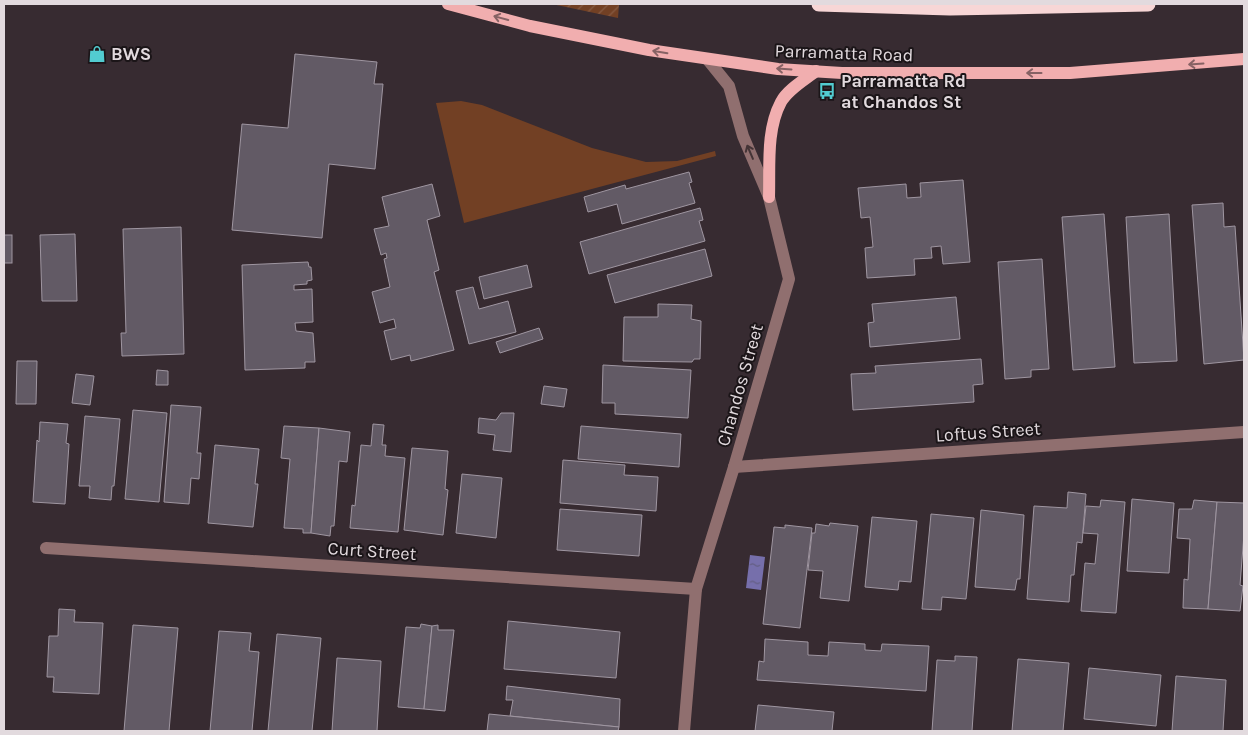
<svg xmlns="http://www.w3.org/2000/svg" width="1248" height="735" viewBox="0 0 1248 735" font-family="Karla,sans-serif">
<defs>
<pattern id="garden-furrows" width="10" height="10" patternUnits="userSpaceOnUse" patternTransform="scale(1.25)"><rect width="10" height="10" fill="#724024"/><path d="M-1 1l2-2M0 10L10 0M9 11l2-2" fill="none" stroke="#865b43"/></pattern>
<pattern id="water-ripples" width="26" height="14" patternUnits="userSpaceOnUse" patternTransform="scale(1.25)"><rect width="26" height="14" fill="#766fab"/><path d="M2 4q2-2 4 0t4 0M15 11q2-2 4 0t4 0" fill="none" stroke="#625d81"/></pattern>
</defs>
<rect width="100%" height="100%" fill="#372b31"/>
<polygon fill="#724024" points="461,101 482,105 592,148 646,162 677,161 715,151 716,156 464,223 436,103"/>
<polygon fill="url(#garden-furrows)" points="552,4 619,4 618,18"/>
<polygon fill="url(#water-ripples)" points="750,555 765,557 761,590 746,588"/>
<g fill="#625a65" stroke="#9f96a1">
<polygon points="295,54 377,62 374,84 383,84 375,169 329,164 322,238 232,230 242,124 288,128"/>
<polygon points="689,172 692,182 689,183 695,203 622,224 617,204 588,212 584,197 625,185 626,189"/>
<polygon points="963,180 970,262 943,264 941,246 931,247 932,258 914,259 915,275 867,278 865,248 873,247 870,217 861,218 858,188 906,184 907,198 921,197 920,183"/>
<polygon points="432,184 440,216 427,220 439,270 434,272 454,350 411,361 410,355 391,360 384,331 396,328 394,319 380,323 372,292 390,287 384,259 387,258 386,253 381,255 374,229 389,226 382,197"/>
<polygon points="1223,203 1224,227 1235,226 1244,360 1204,364 1192,205"/>
<polygon points="700,208 703,220 699,221 705,241 589,274 580,242"/>
<polygon points="1104,214 1115,367 1073,370 1062,217"/>
<polygon points="1169,214 1177,361 1134,363 1126,217"/>
<polygon points="181,227 184,354 122,356 121,333 126,333 123,229"/>
<polygon points="75,234 77,301 42,301 40,235"/>
<rect x="4" y="235" width="8" height="28"/>
<polygon points="705,249 712,276 615,303 607,275"/>
<polygon points="1042,259 1049,369 1031,370 1031,377 1005,379 998,262"/>
<polygon points="308,262 309,267 311,267 312,280 307,281 307,284 294,285 294,290 312,289 313,322 295,323 296,331 313,333 315,362 305,362 305,368 245,370 242,265"/>
<polygon points="527,265 532,287 484,299 479,277"/>
<polygon points="473,287 479,309 508,301 516,332 469,344 456,291"/>
<polygon points="956,297 960,339 870,347 868,323 874,322 872,304"/>
<polygon points="658,304 692,305 691,319 701,321 700,359 694,359 692,362 623,361 624,317 658,317"/>
<polygon points="539,328 543,339 500,353 496,342"/>
<polygon points="981,359 983,384 973,385 974,402 853,410 851,374 876,373 875,366"/>
<polygon points="17,361 37,361 36,404 16,404"/>
<polygon points="603,365 691,370 688,418 615,414 615,403 602,403"/>
<polygon points="157,370 168,371 168,385 156,385"/>
<polygon points="76,374 94,376 90,405 72,403"/>
<polygon points="544,386 567,389 564,407 541,404"/>
<polygon points="171,405 201,407 197,453 201,453 199,479 191,478 189,504 164,502"/>
<polygon points="133,410 167,413 159,502 125,499"/>
<polygon points="501,413 514,413 511,452 493,450 495,435 478,433 479,418 496,420"/>
<polygon points="85,416 120,419 114,486 112,486 111,500 89,498 90,486 79,486"/>
<polygon points="40,422 68,424 66,443 69,444 65,504 33,502 37,440 39,442"/>
<polygon points="373,424 384,425 382,445 386,445 385,456 405,458 398,532 350,528 352,505 355,506 361,445 371,446"/>
<polygon points="284,426 319,428 311,533 303,533 303,529 284,528 290,459 281,458"/>
<polygon points="581,426 681,434 679,467 578,459"/>
<polygon points="319,428 350,432 347,462 339,461 334,526 331,526 330,536 311,533"/>
<polygon points="215,445 259,449 255,484 258,484 253,527 208,523"/>
<polygon points="412,448 448,451 445,489 448,490 443,535 404,530"/>
<polygon points="563,460 625,465 624,475 658,477 656,511 560,503"/>
<polygon points="462,474 502,478 496,538 456,533"/>
<polygon points="1068,492 1086,494 1082,543 1077,542 1074,575 1071,575 1069,602 1027,599 1034,506 1067,508"/>
<polygon points="1132,499 1174,503 1169,573 1127,571"/>
<polygon points="1101,500 1125,502 1116,613 1081,611 1085,563 1095,564 1098,534 1083,533 1086,506 1100,507"/>
<polygon points="1194,500 1217,502 1208,609 1183,608 1184,579 1188,580 1190,539 1177,538 1179,509 1192,509"/>
<polygon points="1217,502 1244,503 1244,534 1240,585 1243,586 1240,611 1208,609"/>
<polygon points="560,509 642,515 639,556 557,550"/>
<polygon points="981,510 1024,515 1020,579 1017,579 1015,590 975,587"/>
<polygon points="931,514 974,518 966,599 942,597 941,610 922,609"/>
<polygon points="872,517 917,521 911,582 899,581 898,590 865,587"/>
<polygon points="830,523 858,526 849,601 820,598 823,571 808,570 812,533 815,533 816,524 829,526"/>
<polygon points="785,525 812,528 800,628 763,624 774,527 785,528"/>
<polygon points="59,609 75,610 74,622 103,623 99,694 53,692 54,677 47,677 49,636 58,636"/>
<polygon points="508,621 620,632 616,678 504,669"/>
<polygon points="421,624 432,626 424,709 398,707 406,627 420,628"/>
<polygon points="133,625 178,628 169,731 124,731"/>
<polygon points="438,625 438,630 454,630 445,711 424,709 432,626"/>
<polygon points="219,631 251,633 249,651 259,652 252,731 210,731"/>
<polygon points="277,634 321,638 312,731 268,731"/>
<polygon points="765,639 808,642 808,655 828,656 829,642 865,644 865,650 881,651 882,644 929,646 926,691 757,680 759,661 764,662"/>
<polygon points="955,656 977,657 972,731 932,731 937,660 955,661"/>
<polygon points="337,658 381,661 377,731 332,731"/>
<polygon points="1018,659 1069,663 1063,731 1012,731"/>
<polygon points="1089,668 1161,675 1156,726 1084,719"/>
<polygon points="1176,676 1226,680 1223,731 1172,731"/>
<polygon points="507,686 620,699 619,727 510,716 513,700 506,700"/>
<polygon points="758,705 834,712 832,731 755,731"/>
<polygon points="489,714 619,727 618,731 487,731"/>
</g>
<g fill="none" stroke-linecap="round" stroke-linejoin="round">
<g stroke="#906f6f" stroke-width="12">
<polyline points="734,467 1244,432"/>
<polyline points="46,548 696,589"/>
<polyline points="684,731 696,589 734,467 789,279 769,197 743,136 729,86 708,60"/>
</g>
<g stroke="#f1aeaf" stroke-width="12">
<polyline points="448,4 530,26 649,50 778,69 842,73 1070,73 1244,59"/>
<path d="M769 197C770 166 766 130 781 102 788 89 806 79 816 71"/>
</g>
<polyline stroke="#f7d6d6" stroke-width="15" points="819,4 950,8 1148,4"/>
</g>
<defs><path id="oneway-shaft" d="M-6 0H5M1.5-3L5.5 0L1.5 3" fill="none" stroke-width="1.6" stroke-linecap="round" stroke-linejoin="round" transform="scale(1.25)"/></defs>
<g stroke="#866264">
<use href="#oneway-shaft" transform="translate(501 18) rotate(-165)"/>
<use href="#oneway-shaft" transform="translate(660 52) rotate(-171)"/>
<use href="#oneway-shaft" transform="translate(1196 64) rotate(176)"/>
<use href="#oneway-shaft" transform="translate(784 69) rotate(-176)"/>
<use href="#oneway-shaft" transform="translate(1034 73) rotate(-180)"/>
</g>
<use stroke="#443436" href="#oneway-shaft" transform="translate(750 152) rotate(-113)"/>
<defs>
<g id="shop-bare" transform="scale(1.35)"><path d="M-5-2.5h2.3a2.7 3.5 0 0 1 5.4 0H5L5.5 6h-11ZM-1.5-2.5h3a1.5 2.3 0 0 0-3 0Z" fill="#52ccd1" stroke="#1b1518" stroke-width="2.5" paint-order="stroke"/></g>
<g id="bus-bare" transform="scale(1.35)"><path d="M-5-6H5V4H4V6H2V4H-2V6H-4V4H-5ZM-3.5-4V0h7V-4ZM-3.5 1.2v1.5H-2V1.2ZM2 1.2v1.5H3.5V1.2Z" fill="#52ccd1" stroke="#1b1518" stroke-width="2.5" paint-order="stroke"/></g>
</defs>
<g fill-rule="evenodd">
<use href="#shop-bare" x="97" y="54"/>
<use href="#bus-bare" x="827" y="91"/>
</g>
<g text-anchor="middle" dominant-baseline="central" stroke-width="4" stroke-linejoin="round" paint-order="stroke">
<g font-size="18" fill="#e2dade" stroke="#1b1518">
<text transform="translate(844 53) rotate(2)">Parramatta Road</text>
<text transform="translate(740 385) rotate(-74)">Chandos Street</text>
<text transform="translate(988 432) rotate(-4)">Loftus Street</text>
<text transform="translate(372 551) rotate(4)">Curt Street</text>
</g>
<g font-size="18" font-weight="bold" fill="#e2dade" stroke="#1b1518" text-anchor="start">
<text x="111" y="54">BWS</text>
<text x="841" y="81">Parramatta Rd<tspan x="841" dy="21">at Chandos St</tspan></text>
</g>
</g>
<rect width="1248" height="735" fill="none" stroke="#e2dade" stroke-width="10"/>
</svg>
